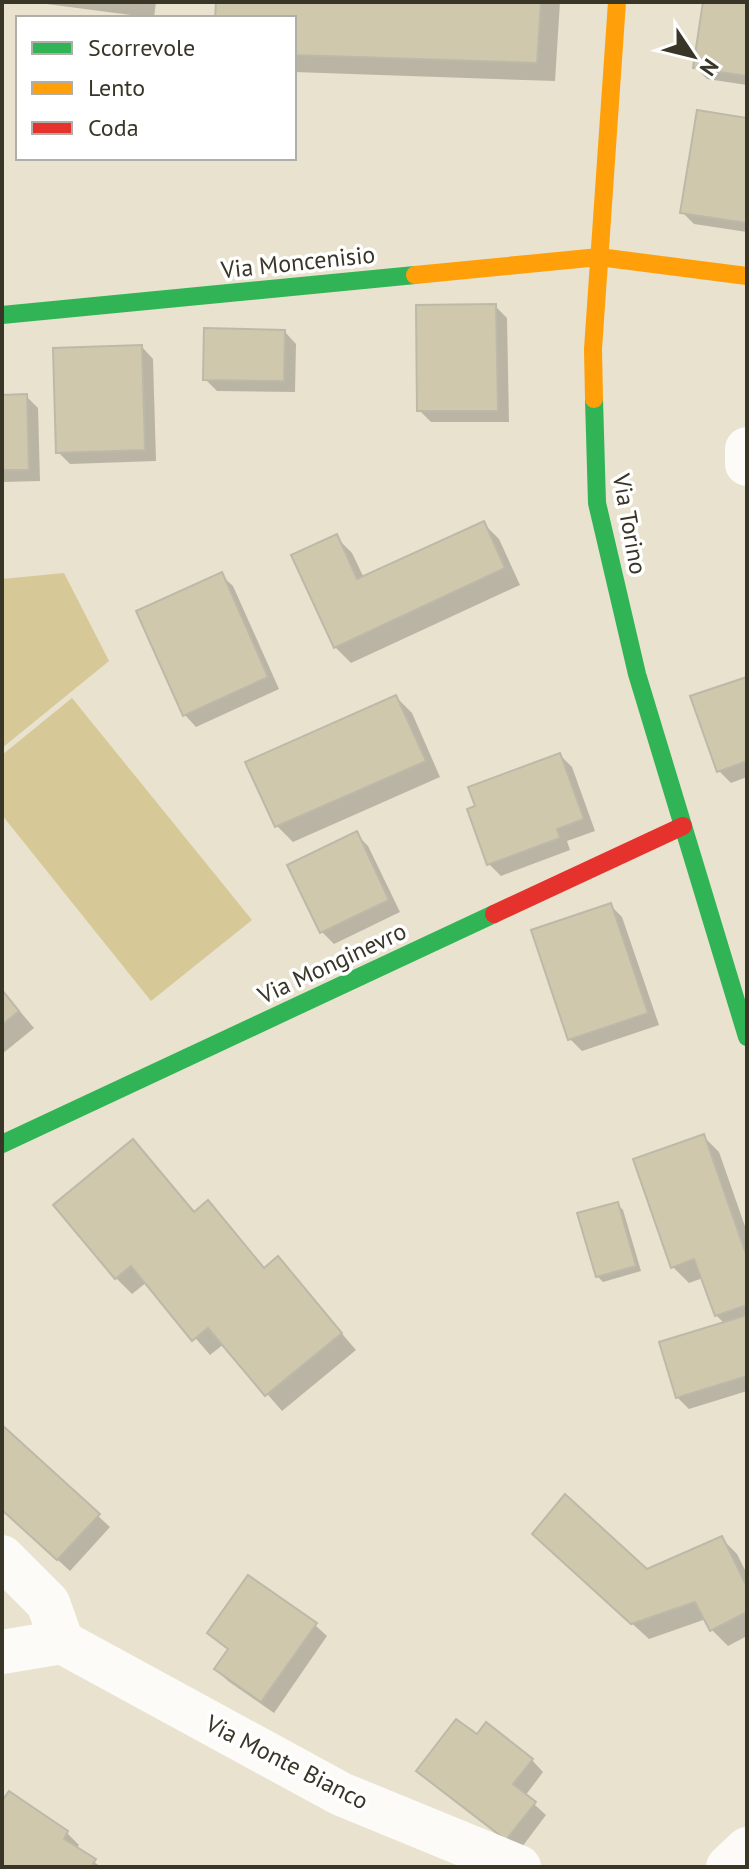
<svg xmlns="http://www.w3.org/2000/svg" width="749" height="1869" viewBox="0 0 749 1869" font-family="'PT Sans',sans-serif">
<rect width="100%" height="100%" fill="#e8e2ce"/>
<g fill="#d6c997">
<polygon points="64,573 109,661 2,748 2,579"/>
<polygon points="72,698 252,920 151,1001 2,815 2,755"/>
</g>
<g fill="#0003">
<polygon points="31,2 156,2 154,18"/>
<polygon points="218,2 560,2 555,81 294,72 294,18 217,18"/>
<polygon points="705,2 747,2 747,85 707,79 695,67"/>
<polygon points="747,120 747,232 694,224 682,212"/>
<polygon points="495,306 507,318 509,422 431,422 419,410"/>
<polygon points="285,332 296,344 295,392 217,391 205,379"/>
<polygon points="142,347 153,359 156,461 70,464 58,452"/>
<polygon points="26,396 38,408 40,481 2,482 2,397"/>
<polygon points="483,523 499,539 520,585 351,663 335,647 336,537 352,553 364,578"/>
<polygon points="221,575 233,586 279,689 196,727 185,715"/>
<polygon points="747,679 747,777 731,783 719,771"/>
<polygon points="396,697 412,713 440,777 293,842 277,826"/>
<polygon points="560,755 572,767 595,831 567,841 570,850 501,876 489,864"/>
<polygon points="356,834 368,846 400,912 334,944 322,932"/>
<polygon points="610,905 622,917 659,1025 582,1051 570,1039"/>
<polygon points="2,990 34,1028 2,1054"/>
<polygon points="703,1136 719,1152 747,1232 747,1391 689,1409 677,1397 725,1324 716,1315 703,1278 689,1283 673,1267"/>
<polygon points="133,1141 196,1213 208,1203 265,1269 278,1259 356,1350 282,1411 224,1344 210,1355 147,1282 132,1294 116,1278"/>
<polygon points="617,1204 623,1210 641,1271 603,1282 597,1276"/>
<polygon points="2,1428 110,1527 70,1571 2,1509"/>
<polygon points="721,1538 737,1554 747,1574 747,1636 728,1646 712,1630 706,1619 649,1639 550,1549 646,1571"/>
<polygon points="315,1625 327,1636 274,1713 228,1681 216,1669 229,1651 209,1633"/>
<polygon points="477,1737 532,1760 543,1772 525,1796 546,1815 519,1851 419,1771"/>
<polygon points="2,1804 67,1833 79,1845 76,1849 101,1867 2,1867"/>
</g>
<g fill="#d0c8ac" stroke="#bdb9a9" stroke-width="2">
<polygon points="216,2 541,2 537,63 294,55 294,18 215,18"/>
<polygon points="703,2 747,2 747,76 693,68"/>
<polygon points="697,110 747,118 747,223 680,213"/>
<polygon points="496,304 498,411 417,411 416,305"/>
<polygon points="204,328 285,330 284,381 203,380"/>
<polygon points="142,345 145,450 56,453 53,348"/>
<polygon points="27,394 29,470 2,470 2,395"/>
<polygon points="484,521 505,568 334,648 291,555 337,534 357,579"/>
<polygon points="222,572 268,677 183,716 136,611"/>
<polygon points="747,677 747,761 717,772 690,696"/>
<polygon points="396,695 426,761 275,827 245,762"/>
<polygon points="560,753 584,819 557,829 560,838 487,865 467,809 475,806 468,787"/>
<polygon points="357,831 389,900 320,933 287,865"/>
<polygon points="611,903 648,1013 568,1040 531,930"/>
<polygon points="2,990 19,1011 2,1025"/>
<polygon points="704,1134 747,1257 747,1305 715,1316 694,1259 671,1268 633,1159"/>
<polygon points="133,1139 194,1212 208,1200 264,1268 278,1256 342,1333 265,1396 208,1328 192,1341 131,1266 115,1279 53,1205"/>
<polygon points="618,1202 636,1266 596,1277 577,1213"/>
<polygon points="747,1315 747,1376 676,1398 659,1342"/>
<polygon points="2,1425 100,1514 57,1560 2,1510"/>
<polygon points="565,1494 647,1569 722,1536 747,1587 747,1612 710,1631 695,1602 631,1624 532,1534"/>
<polygon points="248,1575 317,1623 261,1702 214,1669 228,1649 207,1633"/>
<polygon points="456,1719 477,1734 486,1722 533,1759 513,1784 536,1802 506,1840 416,1771"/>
<polygon points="9,1791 68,1831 64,1839 96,1859 91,1867 2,1867 2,1801"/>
</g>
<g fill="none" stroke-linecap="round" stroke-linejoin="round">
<g stroke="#fcfbf8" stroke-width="44">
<polyline points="747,449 747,464"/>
<polyline points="2,1557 48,1603 62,1642"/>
<polyline points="2,1652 62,1642 341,1794 519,1867"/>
<polyline points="728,1867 747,1849"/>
</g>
<g stroke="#30b455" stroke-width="18">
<polyline points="2,315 415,275"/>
<polyline points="594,399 597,503 637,674 747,1037"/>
<polyline points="2,1144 494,914"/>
</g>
<g stroke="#ff9f0a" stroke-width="18">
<polyline points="415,275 599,257 747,276"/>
<polyline points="594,399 593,349 617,2"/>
</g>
<polyline stroke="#e5322d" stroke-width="18" points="494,914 683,826"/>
</g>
<g text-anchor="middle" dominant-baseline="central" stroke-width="7" stroke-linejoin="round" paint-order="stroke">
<g font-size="24" fill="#393527" stroke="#fff">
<text transform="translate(298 262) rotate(-6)">Via Moncenisio</text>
<text transform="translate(630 524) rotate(80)">Via Torino</text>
<text transform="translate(332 963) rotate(-25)">Via Monginevro</text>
<text transform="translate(287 1762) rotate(27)">Via Monte Bianco</text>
</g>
</g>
<rect width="749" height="1869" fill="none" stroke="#393527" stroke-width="8"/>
<rect x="16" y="16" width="280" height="144" fill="#ffffff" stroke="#b0aea9" stroke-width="2"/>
<rect x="32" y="42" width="40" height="12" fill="#30b455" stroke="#b0aea9" stroke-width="2"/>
<text x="88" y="56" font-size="24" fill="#393527">Scorrevole</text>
<rect x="32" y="82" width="40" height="12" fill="#ff9f0a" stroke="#b0aea9" stroke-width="2"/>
<text x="88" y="96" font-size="24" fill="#393527">Lento</text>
<rect x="32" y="122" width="40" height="12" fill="#e5322d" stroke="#b0aea9" stroke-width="2"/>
<text x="88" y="136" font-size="24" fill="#393527">Coda</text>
<g transform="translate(693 56) rotate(125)" stroke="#ffffff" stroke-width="6" paint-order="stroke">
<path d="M0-6L14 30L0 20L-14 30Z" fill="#393527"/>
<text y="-12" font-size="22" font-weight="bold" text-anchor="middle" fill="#393527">N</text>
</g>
</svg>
